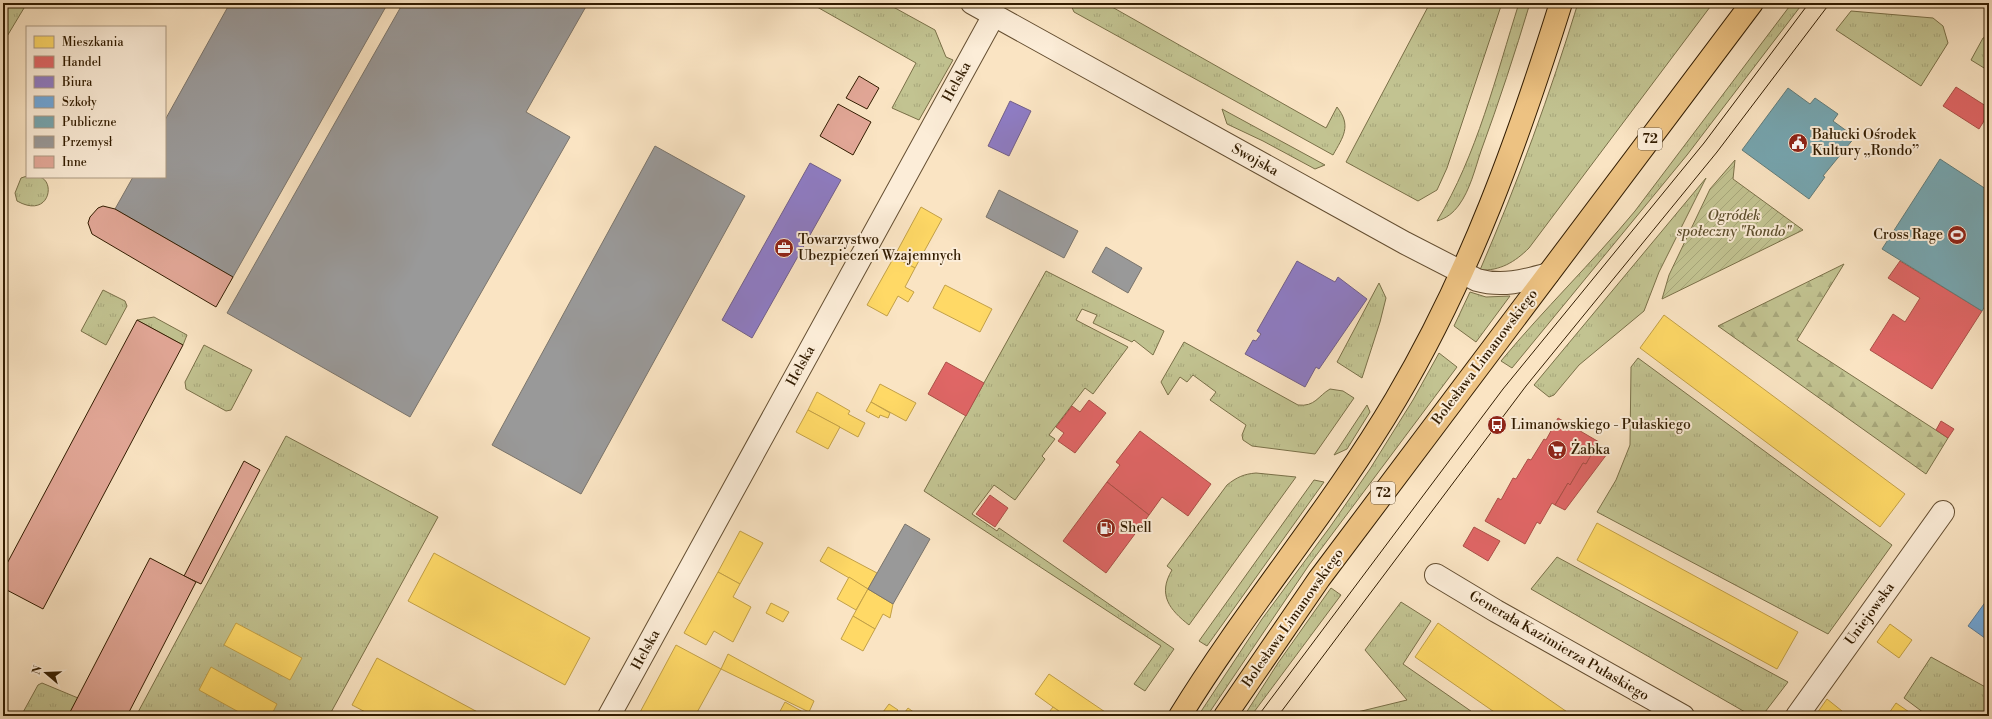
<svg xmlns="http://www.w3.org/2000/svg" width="1992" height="719" viewBox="0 0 1992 719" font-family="'Libre Bodoni',serif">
<defs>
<pattern id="grass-tufts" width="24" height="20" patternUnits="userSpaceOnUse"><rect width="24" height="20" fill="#c2c391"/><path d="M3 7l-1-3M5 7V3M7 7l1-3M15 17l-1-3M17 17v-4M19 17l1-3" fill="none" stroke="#a7a77b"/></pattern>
<pattern id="forest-firs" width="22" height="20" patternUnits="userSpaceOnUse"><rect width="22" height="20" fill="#c2c391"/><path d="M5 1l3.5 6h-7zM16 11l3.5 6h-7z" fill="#a7a77b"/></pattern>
<pattern id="garden-furrows" width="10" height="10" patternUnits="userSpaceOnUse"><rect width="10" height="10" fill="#c2c391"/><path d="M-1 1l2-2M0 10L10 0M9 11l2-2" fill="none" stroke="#a7a77b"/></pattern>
</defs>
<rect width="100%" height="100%" fill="#fae4c3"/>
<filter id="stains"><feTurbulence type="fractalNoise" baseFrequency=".005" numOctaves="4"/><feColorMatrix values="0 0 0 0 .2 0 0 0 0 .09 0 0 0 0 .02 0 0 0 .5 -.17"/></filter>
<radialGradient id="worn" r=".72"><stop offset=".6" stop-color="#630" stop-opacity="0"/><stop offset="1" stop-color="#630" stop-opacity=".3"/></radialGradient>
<g fill="url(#grass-tufts)" stroke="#7a7048">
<polygon points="7,3 27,3 3,43 3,10"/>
<polygon points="810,3 886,3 935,30 946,57 953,60 919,120 892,108 916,63"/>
<path d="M1070 3H1105L1326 128 1337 107C1352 126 1343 137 1333 155L1074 12Z"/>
<polygon points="1430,3 1502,3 1447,168 1437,190 1418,201 1346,162"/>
<path d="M1519 3H1530C1515 53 1499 102 1481 151 1475 169 1470 190 1459 205 1453 213 1447 218 1437 221 1477 155 1496 76 1519 3Z"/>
<path d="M1578 3H1713L1529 248C1515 262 1500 271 1480 270 1518 182 1550 94 1578 3Z"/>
<path d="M1792 3H1803L1687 155 1512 368 1501 361C1544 309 1592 263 1635 211Z"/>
<polygon points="1851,11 1933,18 1943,26 1948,43 1921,86 1836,30"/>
<polygon points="1989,36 1989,71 1971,60 1983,38"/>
<polygon points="1222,109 1325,165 1315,169 1263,141 1227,124"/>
<path d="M27 176V177C31 177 36 176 40 177 56 182 49 219 17 201L15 193 21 178Z"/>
<polygon points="1706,178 1659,272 1644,311 1579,365 1554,395 1549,397 1534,385"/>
<polygon points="1046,271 1164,331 1153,355 1134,340 1132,342 1093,323 1097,315 1082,309 1076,320 1128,347 1093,394 1085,388 1049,435 1055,439 1042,456 1045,459 1015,500 994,485 972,514 997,531 999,528 1174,649 1145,691 1134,684 1161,646 924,491"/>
<polygon points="1379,283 1386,298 1380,322 1362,378 1337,362"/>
<polygon points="103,290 125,301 127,306 106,345 81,331"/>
<polygon points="1470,292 1486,297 1510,296 1476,342 1454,326"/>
<polygon points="154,317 187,335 183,345 137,320"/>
<path d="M1184 342 1298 405C1315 407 1318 396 1330 389L1343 391 1354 398 1315 454 1252 446 1243 440 1242 435 1246 425 1210 400 1216 392 1193 375 1187 382 1180 377 1168 395 1161 382Z"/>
<polygon points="204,345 252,370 231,410 226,411 186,389 185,382"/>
<polygon points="1439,353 1457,367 1309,565 1207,716 1198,716 1262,619 1330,527 1370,469 1413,400"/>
<polygon points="1638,358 1892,545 1828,634 1597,512 1616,480 1630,445 1631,367"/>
<polygon points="1367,405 1370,412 1347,449 1334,455"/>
<polygon points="286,436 438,517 329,716 136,716"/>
<path d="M1256 473 1296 477 1189 625C1170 610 1157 595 1172 570L1167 566 1227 485C1237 477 1244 474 1256 473Z"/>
<polygon points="1314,480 1324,482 1207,646 1199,641"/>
<polygon points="1557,557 1788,682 1762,716 1752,716 1531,589"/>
<polygon points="1331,588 1341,595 1251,716 1244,716 1278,663"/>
<polygon points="1401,602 1431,621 1403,664 1478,716 1341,716 1407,700 1365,650"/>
<polygon points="1931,657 1989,689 1989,716 1928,716 1904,698"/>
<polygon points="42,683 78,698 68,716 21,716 38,685"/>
</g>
<polygon fill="url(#forest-firs)" stroke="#7a7048" points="1844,264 1797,340 1948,438 1926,474 1718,326"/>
<polygon fill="url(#garden-furrows)" stroke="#7a7048" points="1735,160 1733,179 1803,230 1662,299 1669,275 1710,189"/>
<g fill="#ffd966" stroke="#c2a047">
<polygon points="921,207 942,219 915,268 894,257"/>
<polygon points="894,257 915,268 905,287 914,292 908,302 898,296 887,316 867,305"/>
<polygon points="945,285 992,309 980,332 933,308"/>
<polygon points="1664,315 1905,494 1880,527 1640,348"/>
<polygon points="880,384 916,403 906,421 871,402"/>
<polygon points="817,392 850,411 848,414 865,423 858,437 808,410"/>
<polygon points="871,402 890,413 888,418 880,415 879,418 866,411"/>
<polygon points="808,410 840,427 828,449 796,432"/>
<polygon points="1597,523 1798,632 1777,669 1577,560"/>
<polygon points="740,531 763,543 740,584 718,572"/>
<polygon points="828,547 877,573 868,589 820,561"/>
<polygon points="434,553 590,638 565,685 408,601"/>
<polygon points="718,572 740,584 733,597 751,607 733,642 714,631 706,645 684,633"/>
<polygon points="849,577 868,589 856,610 837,599"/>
<polygon points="868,589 893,604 890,618 883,614 875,629 853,616"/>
<polygon points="771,603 789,612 783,622 766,613"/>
<polygon points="853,616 875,629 863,651 841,639"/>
<polygon points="236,623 302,658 290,680 224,645"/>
<polygon points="1438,623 1573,716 1500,716 1415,657"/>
<polygon points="1890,624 1912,640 1899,658 1877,642"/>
<polygon points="676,645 721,669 695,716 638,716"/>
<polygon points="728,654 814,701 809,712 721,669"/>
<polygon points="377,658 485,716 373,716 352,705"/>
<polygon points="211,667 277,704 271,716 246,716 199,690"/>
<polygon points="1049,674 1111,716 1066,716 1053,707 1035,694"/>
<polygon points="1827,699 1842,711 1839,716 1815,716"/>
<polygon points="785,702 810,716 781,716 778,715"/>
<polygon points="1896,703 1915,716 1887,716"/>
<polygon points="889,704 898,710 893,716 880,716"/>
<polygon points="1053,707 1066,716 1046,716"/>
<polygon points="908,708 919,716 902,716"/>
</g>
<g fill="#e06666" stroke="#ac5047">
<polygon points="1956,87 1989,108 1989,113 1979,129 1943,106"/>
<polygon points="1900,261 1982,311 1932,389 1870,350 1893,314 1905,322 1920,298 1888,278"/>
<polygon points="946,362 984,383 966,416 928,394"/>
<polygon points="1089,400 1106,413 1075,453 1058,441 1064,433 1056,427 1072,406 1080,412"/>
<polygon points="1558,418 1599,442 1586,464 1583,463 1570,485 1568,483 1555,505 1552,503 1540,524 1537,522 1525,544 1485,521 1498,498 1501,500 1513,478 1516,479 1528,459 1531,460 1544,439 1546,440"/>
<polygon points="1941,421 1954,429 1948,438 1936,430"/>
<polygon points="1140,431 1211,484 1188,516 1162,497 1149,515 1107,482 1120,465 1116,462"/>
<polygon points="1598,443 1607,454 1565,510 1555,505 1568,483 1570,485 1583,463 1586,464"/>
<polygon points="1107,482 1149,515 1106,573 1063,541"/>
<polygon points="990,495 1008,508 995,527 976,514"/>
<polygon points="1474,527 1500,541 1488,561 1463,546"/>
</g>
<g fill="#8e7cc3" stroke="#725f88">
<polygon points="1010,101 1031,111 1009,156 988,146"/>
<polygon points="810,163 841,180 752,338 722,320"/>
<polygon points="1297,261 1335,282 1338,277 1367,299 1319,369 1316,367 1305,387 1245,354 1253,340 1256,341 1261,334 1257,331"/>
</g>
<polygon fill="#6fa8dc" stroke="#5d7e9a" points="1989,597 1989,641 1968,626"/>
<g fill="#76a5af" stroke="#627c7a">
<polygon points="1788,88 1810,104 1815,98 1838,114 1833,121 1855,137 1823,176 1825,177 1809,199 1742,150"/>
<polygon points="1940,159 1989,191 1989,300 1982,311 1882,249"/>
</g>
<g fill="#999" stroke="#7a746b">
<polygon points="230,3 388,3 233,277 115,209 133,177 165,177 165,120"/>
<polygon points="403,3 588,3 526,112 570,137 410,417 227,313"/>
<polygon points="655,146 745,196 581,494 492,445"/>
<polygon points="999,190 1078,231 1064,258 986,217"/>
<polygon points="1106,247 1142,268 1128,293 1092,272"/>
<polygon points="905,524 930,539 893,604 868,589"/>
</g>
<g fill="#e2a797" stroke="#321c00">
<polygon points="859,76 879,88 867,109 846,98"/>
<polygon points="838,104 871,122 853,155 820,136"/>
<polygon points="103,206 115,209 233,277 216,307 92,234 88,223 90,217 98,208"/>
<polygon points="137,320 183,345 43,609 3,588 3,571"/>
<polygon points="244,461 260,470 201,584 184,576"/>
<polygon points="150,558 196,582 127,716 68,716"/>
</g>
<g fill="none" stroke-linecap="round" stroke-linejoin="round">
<g stroke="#644e31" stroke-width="24">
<g id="street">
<path d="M972 3 1405 243 1477 280C1502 287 1524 281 1548 274"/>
<polyline points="1436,575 1496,611 1683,716"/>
<polyline points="609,716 994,15"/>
<polyline points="1797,716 1943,512"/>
</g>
</g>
<g stroke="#321c00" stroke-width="24">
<g id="primary">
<path d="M1180 716C1247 607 1331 509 1396 399 1470 274 1518 140 1561 3"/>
<polyline points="1225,716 1319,579 1752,3"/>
</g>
</g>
<use href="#street" stroke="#fcedd8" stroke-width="22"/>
<use href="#primary" stroke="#edc282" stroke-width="22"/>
<g stroke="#321c00" stroke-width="1">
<polyline points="1258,716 1503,389 1704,143 1809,3"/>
<polyline points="1278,716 1526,386 1717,152 1830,3"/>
</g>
</g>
<defs>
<g id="civic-disc" transform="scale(1)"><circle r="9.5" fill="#8f2418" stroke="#fcedd8"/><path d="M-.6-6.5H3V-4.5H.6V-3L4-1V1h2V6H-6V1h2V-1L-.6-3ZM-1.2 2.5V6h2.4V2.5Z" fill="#fff"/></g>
<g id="stadium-disc" transform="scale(1)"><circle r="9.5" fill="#8f2418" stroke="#fcedd8"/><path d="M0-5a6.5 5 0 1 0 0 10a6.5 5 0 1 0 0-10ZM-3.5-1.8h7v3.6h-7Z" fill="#fff"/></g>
<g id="office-disc" transform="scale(1)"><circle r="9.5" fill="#8f2418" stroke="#fcedd8"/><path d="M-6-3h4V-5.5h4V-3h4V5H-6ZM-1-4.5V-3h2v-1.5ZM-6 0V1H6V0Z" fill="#fff"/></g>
<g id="bus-disc" transform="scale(1)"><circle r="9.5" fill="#8f2418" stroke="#fcedd8"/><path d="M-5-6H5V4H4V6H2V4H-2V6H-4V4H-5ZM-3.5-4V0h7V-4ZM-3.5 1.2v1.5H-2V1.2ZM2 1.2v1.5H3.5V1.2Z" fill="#fff"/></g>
<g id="supermarket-disc" transform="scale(1)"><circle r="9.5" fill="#8f2418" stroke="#fcedd8"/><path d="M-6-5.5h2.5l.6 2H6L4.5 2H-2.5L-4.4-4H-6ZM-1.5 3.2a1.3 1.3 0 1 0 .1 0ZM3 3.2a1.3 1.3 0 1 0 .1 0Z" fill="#fff"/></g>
<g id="fuel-disc" transform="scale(1)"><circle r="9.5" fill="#8f2418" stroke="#fcedd8"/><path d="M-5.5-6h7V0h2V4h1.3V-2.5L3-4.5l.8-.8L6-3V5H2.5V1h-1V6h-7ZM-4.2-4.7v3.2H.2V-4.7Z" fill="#fff"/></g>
</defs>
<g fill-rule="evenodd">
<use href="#civic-disc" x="1798" y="143"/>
<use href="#stadium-disc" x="1957" y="235"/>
<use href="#office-disc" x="784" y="248"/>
<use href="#bus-disc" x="1497" y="425"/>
<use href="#supermarket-disc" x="1557" y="450"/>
<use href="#fuel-disc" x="1106" y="528"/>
</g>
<g text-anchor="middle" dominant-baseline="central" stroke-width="4" stroke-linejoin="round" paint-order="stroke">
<g fill="#fcedd8" stroke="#6f5b41" stroke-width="1">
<rect x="1638" y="128" width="24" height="22" rx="3"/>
<rect x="1371" y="482" width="24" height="22" rx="3"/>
</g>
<g font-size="13" font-weight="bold" fill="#321c00">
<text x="1650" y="139">72</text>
<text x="1383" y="493">72</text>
</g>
<g font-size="14" fill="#321c00" stroke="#fcedd8">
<text transform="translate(957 82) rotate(-61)">Helska</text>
<text transform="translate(1255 160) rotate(29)">Swojska</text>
<text transform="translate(1485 357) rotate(-53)">Bolesława Limanowskiego</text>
<text transform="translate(801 366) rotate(-61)">Helska</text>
<text transform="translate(1870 614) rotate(-54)">Uniejowska</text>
<text transform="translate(1293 618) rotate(-55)">Bolesława Limanowskiego</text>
<text transform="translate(1559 646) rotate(30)">Generała Kazimierza Pułaskiego</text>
<text transform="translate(646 650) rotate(-61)">Helska</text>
</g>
<g font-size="14" fill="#321c00" stroke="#fcedd8" text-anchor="start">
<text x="1812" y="135">Bałucki Ośrodek<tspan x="1812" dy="16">Kultury „Rondo”</tspan></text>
<text x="1943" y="235" text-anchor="end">Cross Rage</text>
<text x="798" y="240">Towarzystwo<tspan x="798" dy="16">Ubezpieczeń Wzajemnych</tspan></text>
<text x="1511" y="425">Limanowskiego - Pułaskiego</text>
<text x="1571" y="450">Żabka</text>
<text x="1120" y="528">Shell</text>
</g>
<g font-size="14" font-style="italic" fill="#5d4e2c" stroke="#fcedd8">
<text x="1734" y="216">Ogródek<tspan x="1734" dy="16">społeczny "Rondo"</tspan></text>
</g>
</g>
<rect width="1992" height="719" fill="none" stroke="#fae4c3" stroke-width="16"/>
<rect x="4" y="4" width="1984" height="711" fill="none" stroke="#321c00" stroke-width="2"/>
<rect x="8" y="8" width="1976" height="703" fill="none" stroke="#321c00"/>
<rect x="26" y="26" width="140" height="152" fill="#fcedd8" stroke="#ab9982"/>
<rect x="34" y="36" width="20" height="12" fill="#ffd966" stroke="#ab9982"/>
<text x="62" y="46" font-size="12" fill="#321c00">Mieszkania</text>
<rect x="34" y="56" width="20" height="12" fill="#e06666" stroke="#ab9982"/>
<text x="62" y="66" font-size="12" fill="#321c00">Handel</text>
<rect x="34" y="76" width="20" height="12" fill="#8e7cc3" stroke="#ab9982"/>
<text x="62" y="86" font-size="12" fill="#321c00">Biura</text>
<rect x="34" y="96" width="20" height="12" fill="#6fa8dc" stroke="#ab9982"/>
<text x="62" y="106" font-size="12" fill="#321c00">Szkoły</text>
<rect x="34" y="116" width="20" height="12" fill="#76a5af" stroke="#ab9982"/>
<text x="62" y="126" font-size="12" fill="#321c00">Publiczne</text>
<rect x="34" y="136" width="20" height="12" fill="#999999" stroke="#ab9982"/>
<text x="62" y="146" font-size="12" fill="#321c00">Przemysł</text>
<rect x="34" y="156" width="20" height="12" fill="#e2a797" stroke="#ab9982"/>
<text x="62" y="166" font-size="12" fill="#321c00">Inne</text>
<g transform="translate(46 673) rotate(289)" stroke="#fcedd8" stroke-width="3" paint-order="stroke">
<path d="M0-3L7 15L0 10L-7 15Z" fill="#321c00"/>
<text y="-6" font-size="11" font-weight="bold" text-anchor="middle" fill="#321c00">N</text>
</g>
<rect width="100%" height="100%" filter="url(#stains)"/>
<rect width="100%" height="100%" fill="url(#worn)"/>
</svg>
